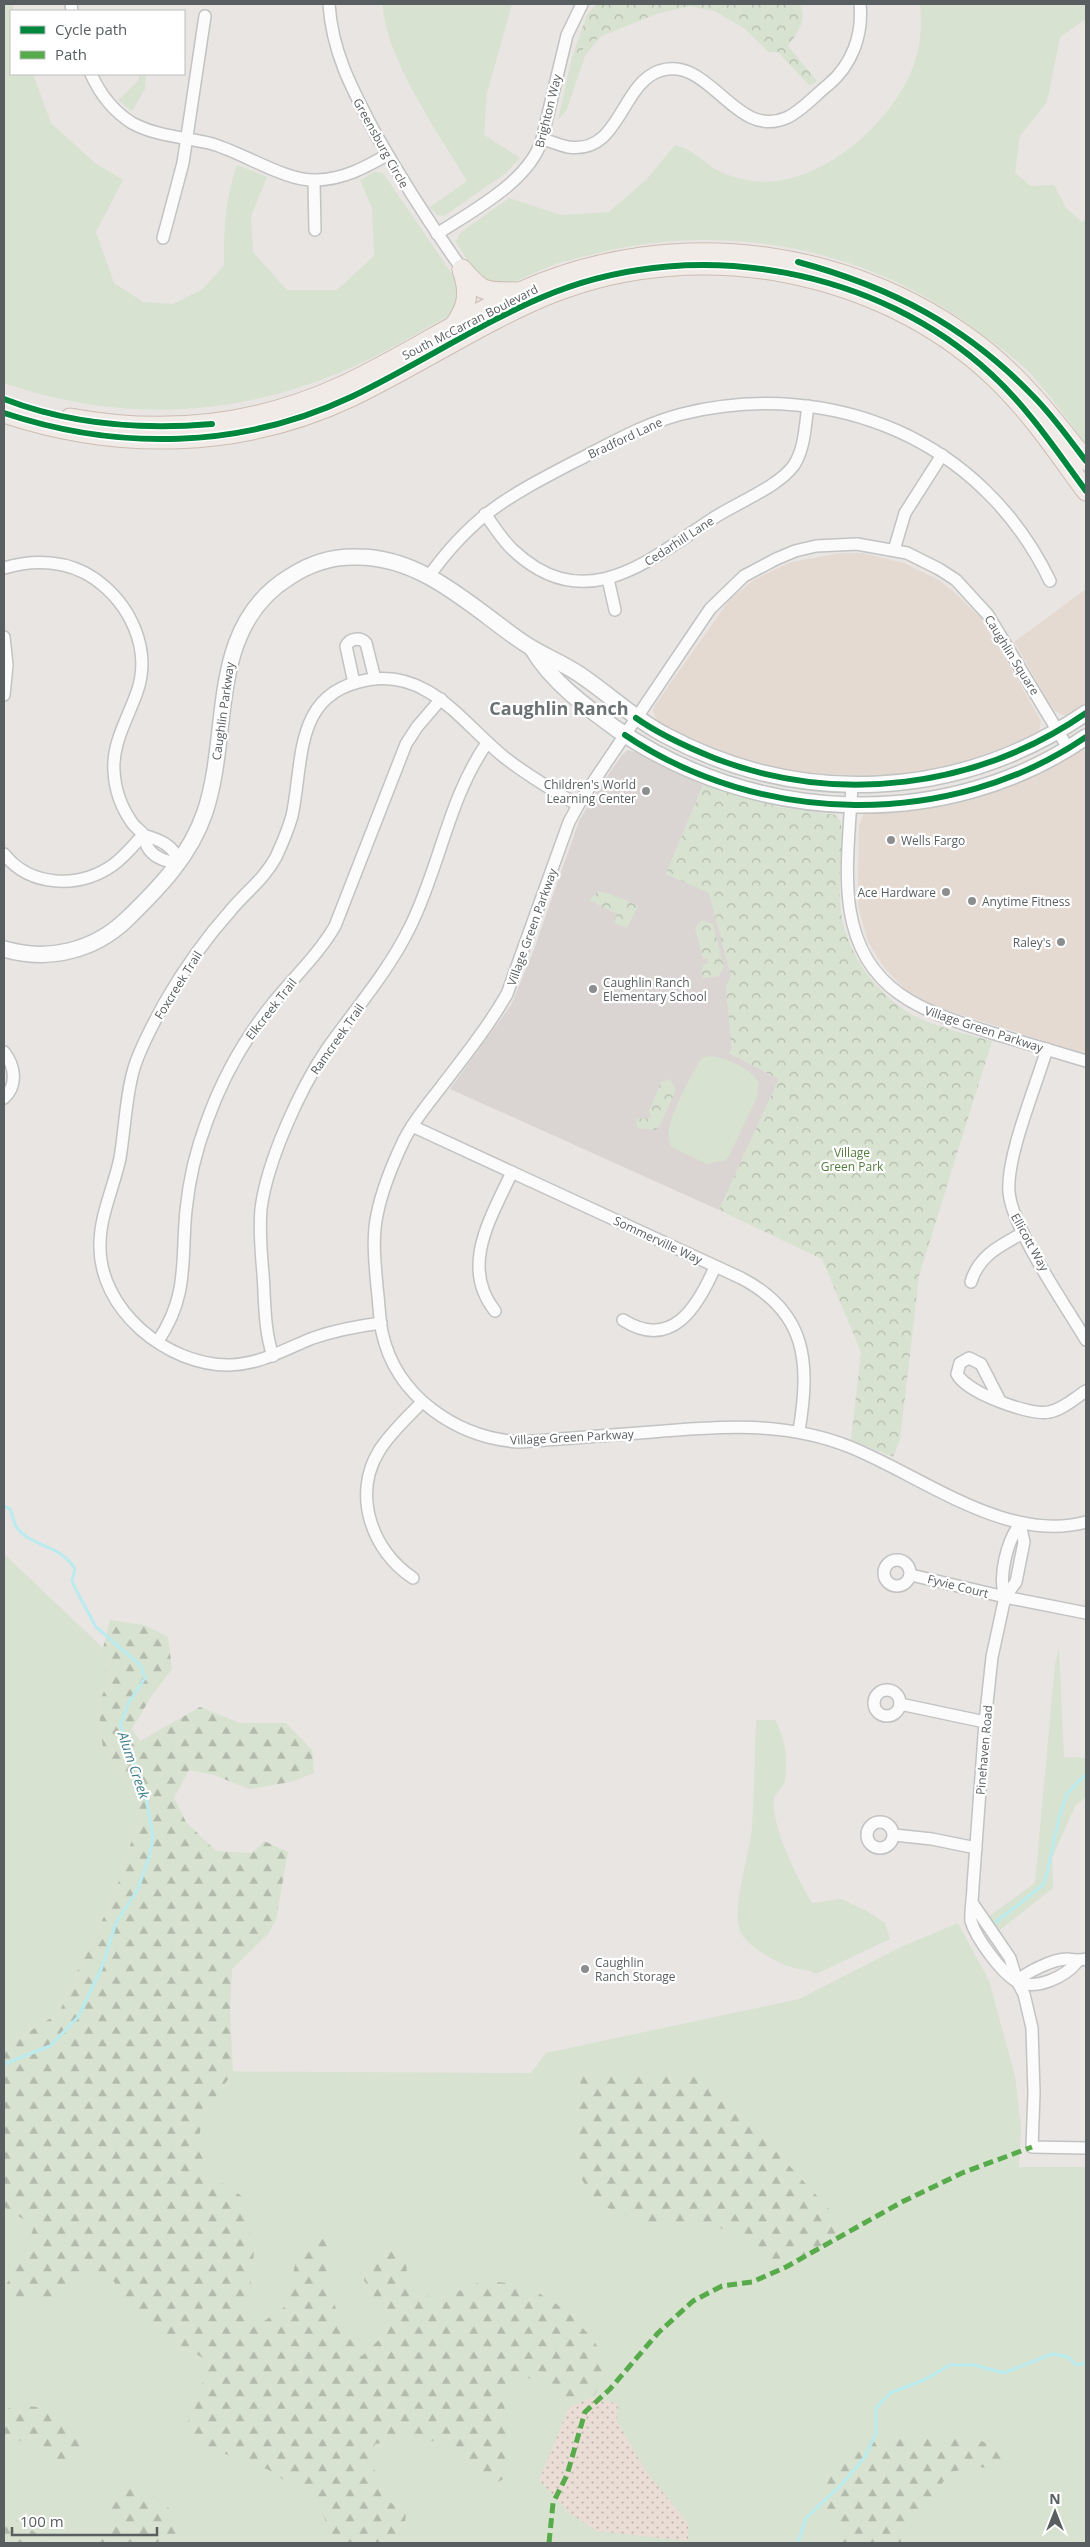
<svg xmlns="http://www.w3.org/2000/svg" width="1090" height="2547" viewBox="0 0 1090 2547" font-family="'Open Sans',sans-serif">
<defs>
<pattern id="forest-firs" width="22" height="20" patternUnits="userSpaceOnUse" patternTransform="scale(1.25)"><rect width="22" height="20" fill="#d8e2d0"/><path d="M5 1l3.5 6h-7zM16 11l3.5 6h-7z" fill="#b2baac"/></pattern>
<pattern id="sand-dots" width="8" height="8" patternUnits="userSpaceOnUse" patternTransform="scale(1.25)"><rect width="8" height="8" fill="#e9ddd5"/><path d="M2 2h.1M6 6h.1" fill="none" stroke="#c0b6b0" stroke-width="1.8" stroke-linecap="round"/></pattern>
<pattern id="park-crowns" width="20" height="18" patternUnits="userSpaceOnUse" patternTransform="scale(1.25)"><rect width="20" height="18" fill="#d8e2d0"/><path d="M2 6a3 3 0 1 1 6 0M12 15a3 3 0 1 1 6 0" fill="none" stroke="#b2baac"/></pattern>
</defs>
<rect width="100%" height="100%" fill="#e8e5e3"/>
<g fill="#e5dad2">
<polygon points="841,553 863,553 904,563 939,580 954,592 980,617 1004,656 1041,721 1039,730 1028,738 962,763 908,774 872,777 822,776 781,770 741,759 702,744 656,720 653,710 655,705 730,599 754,580 791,562"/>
<polygon points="1086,589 1086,703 1065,716 1054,711 1014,642"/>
<polygon points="1086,748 1086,1054 934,1006 906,990 885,969 868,942 858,907 858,882 859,825 864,813 937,806 963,801 1026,779"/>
</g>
<polygon fill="#dad5d3" points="628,750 639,753 703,785 666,874 709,892 731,976 726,987 732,1048 729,1053 779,1079 719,1210 450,1089 511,1005 533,952 579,821 598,789 623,754"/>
<g fill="#d8e2d0">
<path d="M4 4H12L14 11H11V74H33L51 123 95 163 123 180 96 232 114 283 143 302 173 304 203 289 224 265C224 228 225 200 237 165L267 177 251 216 253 252 287 290H337L374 256 372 208 360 180 374 172 383 173 459 284 456 312C418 332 380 356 341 372 230 418 118 422 4 383Z"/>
<path d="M383 4H512L487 93 484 135 520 158 506 173 444 216 437 215 430 207 467 181C441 137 383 54 383 4Z"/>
<polygon points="627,4 752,4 769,52 744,28 715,11 690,6 659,13 601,36 585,56 567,109 558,120 572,57"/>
<path d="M920 4H1086V19L1060 37 1047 102 1020 136 1015 173 1031 186 1054 185 1066 208 1082 222 1086 219V444C1068 420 1050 395 1030 373 1015 358 997 345 980 333 872 249 730 221 598 253 583 257 566 260 551 266 535 272 519 280 503 287L479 279 456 242 460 233 509 198 561 215 609 212 647 179 675 145C696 151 700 160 717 170 726 175 743 180 753 181 818 189 891 125 913 67 921 46 922 26 920 4Z"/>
<polygon points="139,74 146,74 145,89 132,111 118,100 139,80"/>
<path d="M708 1056C723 1056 753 1069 759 1083L757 1097 730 1154 726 1160 707 1164 672 1147C659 1129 689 1082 698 1063L702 1058Z"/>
<polygon points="4,1554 103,1648 108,1683 98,1704 103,1749 136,1795 138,1821 114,1896 74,1978 59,2013 14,2041 4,2054"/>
<polygon points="1059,1649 1064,1757 1086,1758 1086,1797 1075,1806 1052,1858 1053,1888 996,1933 988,1917 1035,1883 1055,1664"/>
<path d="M756 1720H775C785 1736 789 1764 784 1783 782 1789 775 1794 774 1799 770 1824 799 1881 812 1903L841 1899 865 1910 885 1923 890 1939 816 1974C808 1969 800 1970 791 1967 778 1964 747 1946 741 1933 730 1910 750 1854 752 1827 754 1792 755 1756 756 1720Z"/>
<polygon points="958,1923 989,1981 1015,2076 1021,2127 1019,2167 1086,2167 1086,2543 4,2543 4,2070 531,2073 546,2053 799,1999 901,1947"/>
</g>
<g fill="url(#forest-firs)">
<path d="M110 1620 144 1625 168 1637 172 1669 152 1695 132 1729 140 1741 200 1707 240 1723H286L312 1750 314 1773 291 1782 249 1789 214 1775 189 1770 174 1798 186 1822 216 1851 252 1853 264 1841 288 1852 276 1919 269 1933 232 1969 230 2012 233 2072 204 2114 197 2145 210 2175 249 2201 248 2225 254 2251 248 2309 263 2322 286 2306 296 2260 317 2236 334 2238C332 2248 326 2261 326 2272 326 2295 349 2337 362 2356L386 2333V2316L364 2280 370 2250 406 2253 407 2279 436 2301 482 2281 524 2284 566 2310 591 2337 611 2366 593 2397 569 2407 545 2385 519 2374 503 2389 508 2444 503 2479 482 2492 469 2464 453 2444 413 2438 375 2444 372 2463 385 2499 406 2513 403 2543H333L320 2505 269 2470 204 2446 187 2424 210 2362 166 2337 134 2311 110 2276 90 2268 54 2302H20L4 2288 25 2254 34 2226 4 2207V2052L14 2041 59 2013 74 1978 114 1896 138 1821 136 1795 103 1749 98 1704 108 1683 103 1648Z"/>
<polygon points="581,2074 697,2074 729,2100 829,2209 840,2231 808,2256 776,2272 740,2235 700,2221 658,2227 600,2205 574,2169"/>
<polygon points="19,2405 62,2410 87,2444 76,2463 60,2466 40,2445 4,2437 4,2410"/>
<polygon points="903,2434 956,2434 1012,2450 1004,2471 974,2466 949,2473 923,2513 901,2538 901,2543 842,2543 838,2529 819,2507 824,2482 866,2440"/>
<polygon points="135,2480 172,2511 182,2543 94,2543 112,2525 110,2500"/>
<polygon points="4,2516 23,2523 48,2543 4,2543"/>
</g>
<polygon fill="url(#sand-dots)" points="593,2397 618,2404 617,2421 645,2470 688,2523 688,2541 597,2531 569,2513 539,2480 569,2407"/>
<g fill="url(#park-crowns)">
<path d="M596 4H800C808 21 797 33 788 46L817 81 810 86 778 52H769L744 28 715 11 690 6 659 13 601 36 572 57 587 15Z"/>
<path d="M703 785 779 807 836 815C846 825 841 845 841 858 840 876 839 894 841 912 847 957 882 1002 923 1020 945 1029 969 1035 992 1041L919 1276 900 1440 893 1457 851 1440 861 1352 822 1259 719 1210 779 1079 729 1053 732 1048 726 987 731 976 709 893 666 874Z"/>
<polygon points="598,891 616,896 638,906 627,928 614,923 617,914 589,900"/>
<polygon points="702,920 713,924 724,967 719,976 703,978 701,974 703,965 708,963 707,959 703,958 695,928"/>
<polygon points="670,1079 676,1090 659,1127 655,1130 637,1128 636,1119 651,1118 649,1111 661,1082"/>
</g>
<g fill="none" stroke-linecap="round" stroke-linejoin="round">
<g stroke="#baebee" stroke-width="3">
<path d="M4 1506 10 1509C13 1515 13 1523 17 1528 33 1548 60 1544 75 1569L72 1580 75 1588 96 1627 140 1665 145 1678 129 1702 120 1725 144 1787 153 1837 149 1857 138 1889 116 1923 102 1967 78 2017 50 2046 4 2064"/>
<polyline points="996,1922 1043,1885 1047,1874 1059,1818 1067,1794 1086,1774"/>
<polyline points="798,2543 806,2518 842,2484 864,2458 876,2434 876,2408 890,2393 924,2380 950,2365 974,2365 1004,2373 1052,2354 1068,2357 1076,2365 1086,2363"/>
</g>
<g stroke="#c2c3c3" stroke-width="14">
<g id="minor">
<polyline points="71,4 72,11"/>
<path d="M329 4C332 52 352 89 374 131 401 179 430 224 462 269"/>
<path d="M91 74C100 94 113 111 132 123 156 136 183 137 209 143 241 151 285 182 317 180 344 179 364 168 387 155"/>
<path d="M542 139C550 141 559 145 568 147 620 155 620 85 659 71 710 54 734 140 786 118 802 111 815 95 828 85 852 65 863 35 860 4"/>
<polyline points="314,181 315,230"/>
<path d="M437 234C472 211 530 181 542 139L567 35 582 4"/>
<polyline points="163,238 183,163 205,16"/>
<path d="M485 514C494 526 502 540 513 550 584 617 647 562 709 521 732 505 779 487 794 465 805 448 805 425 808 406"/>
<polyline points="894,550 905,513 942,455"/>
<path d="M4 568C34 559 68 560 95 579 130 604 152 649 137 692 128 718 112 743 114 771 115 791 122 809 133 824 136 828 141 831 144 835 145 839 146 843 147 846 153 858 168 862 180 863 173 845 161 840 143 835"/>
<path d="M429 576C473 515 507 497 572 463 608 445 643 424 682 414 833 377 982 440 1050 581"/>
<polyline points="608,579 615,610"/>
<polyline points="4,637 7,665 4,695"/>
<path d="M354 683 346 646C350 638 360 637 366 643L375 679"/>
<path d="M1068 748 988 615 956 580 939 569 907 553 857 544 816 546 795 551 776 559 744 576 710 609 581 800 569 822 507 994C488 1027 464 1057 441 1087 428 1104 414 1120 404 1140 393 1163 382 1189 377 1215 372 1238 375 1263 377 1287 379 1301 379 1317 382 1332 396 1397 457 1438 520 1442 564 1439 608 1435 652 1432 720 1426 785 1421 850 1447 922 1476 1007 1544 1086 1522"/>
<path d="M852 785C850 823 844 873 850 910 863 992 922 1011 992 1033 1023 1042 1055 1052 1086 1061"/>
<path d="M4 854C30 887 79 889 113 865 124 857 134 845 143 835"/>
<path d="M1047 1049C1036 1086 1006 1157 1009 1192 1012 1229 1066 1306 1086 1340"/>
<path d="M4 1052C15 1066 18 1085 4 1098"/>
<path d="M412 1126 741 1278C808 1313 810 1364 799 1431"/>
<path d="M971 1282C979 1255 1000 1246 1023 1233"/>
<path d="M495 1311C459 1266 492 1216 512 1172"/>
<path d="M623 1320C672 1351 698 1306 715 1267"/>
<path d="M381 1323C358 1326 336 1330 313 1338 285 1349 261 1364 230 1365 167 1366 98 1309 100 1244 100 1215 114 1187 120 1158 125 1129 126 1091 135 1065 142 1044 154 1022 165 1002 184 969 206 938 231 910 246 892 265 878 276 857 282 844 288 830 292 816 304 760 293 693 367 680 429 669 462 723 504 757 527 775 552 790 578 805"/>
<path d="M158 1341C189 1295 181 1261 186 1210 189 1180 196 1150 207 1121 222 1079 245 1038 273 1003 294 977 318 955 335 926L406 744 417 727 441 699"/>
<path d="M273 1356C264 1330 265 1301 263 1274 261 1252 259 1231 261 1209 267 1161 300 1089 327 1049 356 1008 388 972 410 927 440 867 448 799 487 743"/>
<path d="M1000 1401 981 1364 969 1358 960 1363 957 1374C966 1392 1029 1416 1049 1412 1062 1410 1075 1398 1086 1391"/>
<path d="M1020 1524 1024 1542 1016 1582 1005 1597 992 1657 985 1722 973 1886C973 1896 970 1913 971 1921 976 1938 1002 1974 1018 1982 1037 1990 1065 1977 1077 1962"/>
<circle cx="897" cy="1573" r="13"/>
<polyline points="911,1575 1005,1597 1086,1613"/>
<path d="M413 1578C372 1551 352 1495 379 1451 390 1433 407 1418 422 1402"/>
<path d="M1005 1597C998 1576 1007 1541 1020 1524"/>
<circle cx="887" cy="1703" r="13"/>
<polyline points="900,1704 985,1722"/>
<circle cx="880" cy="1835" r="13"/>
<polyline points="894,1835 932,1839 976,1848"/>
<polyline points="973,1904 1010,1958 1017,1981 1024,1994 1032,2028 1034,2093 1032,2147 1086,2148"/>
<path d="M1017 1981C1027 1972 1053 1959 1067 1959 1075 1960 1078 1961 1086 1959"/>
</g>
</g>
<g stroke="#c2c3c3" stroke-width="18">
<g id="tertiary">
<path d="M533 650C552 682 585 706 615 728 753 824 945 834 1086 737"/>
<path d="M4 949C48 962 94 951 127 919 160 887 190 856 205 812 232 731 206 627 291 576 311 563 334 556 358 557 421 557 470 605 518 639 537 653 559 661 579 674 609 694 634 719 665 735 801 808 959 800 1086 713"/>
</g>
</g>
<g stroke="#cdbdb4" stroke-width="21">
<g id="primary">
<path d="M462 269C484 295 485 291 517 292"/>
<path d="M454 326C468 306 470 293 462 270"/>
<path d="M4 413C118 451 241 449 351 397 420 364 484 320 555 292 699 236 878 269 991 374 1028 408 1056 450 1086 491"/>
<path d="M70 418C162 435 254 426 340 387 401 359 458 320 520 292 675 222 861 247 992 356 1028 387 1057 424 1086 461"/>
</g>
</g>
<use href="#minor" stroke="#fcfbfb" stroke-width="11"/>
<use href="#tertiary" stroke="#fcfbfb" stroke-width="15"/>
<use href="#primary" stroke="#f0ebe6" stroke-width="19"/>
<polyline stroke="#58ab4b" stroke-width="5" stroke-dasharray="10 5" stroke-linecap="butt" points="549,2543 553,2503 567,2475 585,2412 610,2389 658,2333 693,2301 722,2286 752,2282 786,2267 900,2203 962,2173 1032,2147"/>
<g stroke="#fff" stroke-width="9">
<g id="cycleway">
<path d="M798 262C891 287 966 326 1033 396 1053 416 1069 439 1086 461"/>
<path d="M4 399C71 425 141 430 212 424"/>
<path d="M4 413C118 451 241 449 351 397 420 364 484 320 555 292 699 236 878 269 991 374 1028 408 1056 450 1086 491"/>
<path d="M636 718C660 735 687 747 714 758 838 806 977 788 1086 713"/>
<path d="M625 735C760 826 950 830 1086 737"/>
</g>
</g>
<use href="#cycleway" stroke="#00873e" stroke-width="6"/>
</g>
<g fill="#8b8d8e" stroke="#fff" stroke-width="2">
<circle cx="646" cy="791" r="5"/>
<circle cx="891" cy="840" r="5"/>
<circle cx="946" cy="892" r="5"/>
<circle cx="972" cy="901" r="5"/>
<circle cx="1061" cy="942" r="5"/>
<circle cx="593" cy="989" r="5"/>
<circle cx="585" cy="1969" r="5"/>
</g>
<g text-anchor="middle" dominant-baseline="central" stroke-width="4.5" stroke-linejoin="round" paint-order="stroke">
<g font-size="12" fill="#595e60" stroke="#fff">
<text transform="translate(548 111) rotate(-76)">Brighton Way</text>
<text transform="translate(381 143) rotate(61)">Greensburg Circle</text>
<text transform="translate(470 322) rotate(-27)">South McCarran Boulevard</text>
<text transform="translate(625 438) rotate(-25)">Bradford Lane</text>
<text transform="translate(679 541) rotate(-33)">Cedarhill Lane</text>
<text transform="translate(1012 655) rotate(58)">Caughlin Square</text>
<text transform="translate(223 711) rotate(-82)">Caughlin Parkway</text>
<text transform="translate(532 927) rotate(-70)">Village Green Parkway</text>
<text transform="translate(178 985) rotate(-58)">Foxcreek Trail</text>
<text transform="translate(271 1009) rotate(-52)">Elkcreek Trail</text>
<text transform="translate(984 1029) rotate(18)">Village Green Parkway</text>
<text transform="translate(337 1039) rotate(-55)">Ramcreek Trail</text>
<text transform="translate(658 1240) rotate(25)">Sommerville Way</text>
<text transform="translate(1030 1242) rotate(61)">Ellicott Way</text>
<text transform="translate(572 1437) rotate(-3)">Village Green Parkway</text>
<text transform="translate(958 1586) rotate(14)">Fyvie Court</text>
<text transform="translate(984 1750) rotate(-85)">Pinehaven Road</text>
</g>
<g font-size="12" fill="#595e60" stroke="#fff" text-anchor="start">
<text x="636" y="784" text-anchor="end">Children's World<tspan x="636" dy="14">Learning Center</tspan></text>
<text x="901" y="840">Wells Fargo</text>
<text x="936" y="892" text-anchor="end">Ace Hardware</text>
<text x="982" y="901">Anytime Fitness</text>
<text x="1051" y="942" text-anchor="end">Raley's</text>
<text x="603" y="982">Caughlin Ranch<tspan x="603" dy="14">Elementary School</tspan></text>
<text x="595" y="1962">Caughlin<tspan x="595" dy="14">Ranch Storage</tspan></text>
</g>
<g font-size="12" fill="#517b3d" stroke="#fff">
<text x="852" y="1152">Village<tspan x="852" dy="14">Green Park</tspan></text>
</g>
<g font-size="14" font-style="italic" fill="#3f7f8a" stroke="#fff">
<text transform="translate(134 1765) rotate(71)">Alum Creek</text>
</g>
<g font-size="18" font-weight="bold" fill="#6a7172" stroke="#fff">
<text x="559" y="708">Caughlin Ranch</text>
</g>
</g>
<rect width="1090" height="2547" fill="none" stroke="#595e60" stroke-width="10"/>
<rect x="10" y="10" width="175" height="65" fill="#ffffff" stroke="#bdbfbf"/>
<rect x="20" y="26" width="25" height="8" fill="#00873e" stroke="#bdbfbf"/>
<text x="55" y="35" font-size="15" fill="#595e60">Cycle path</text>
<rect x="20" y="51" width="25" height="8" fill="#58ab4b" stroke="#bdbfbf"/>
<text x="55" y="60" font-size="15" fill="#595e60">Path</text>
<g transform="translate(1055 2512)" stroke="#ffffff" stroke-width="4" paint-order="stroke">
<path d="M0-4L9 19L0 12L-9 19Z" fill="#595e60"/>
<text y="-8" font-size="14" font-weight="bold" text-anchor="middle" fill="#595e60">N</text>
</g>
<path d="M12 2527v8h145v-8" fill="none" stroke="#595e60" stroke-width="2.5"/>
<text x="20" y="2527" font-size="15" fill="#595e60" stroke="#ffffff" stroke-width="4" paint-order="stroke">100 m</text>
</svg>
